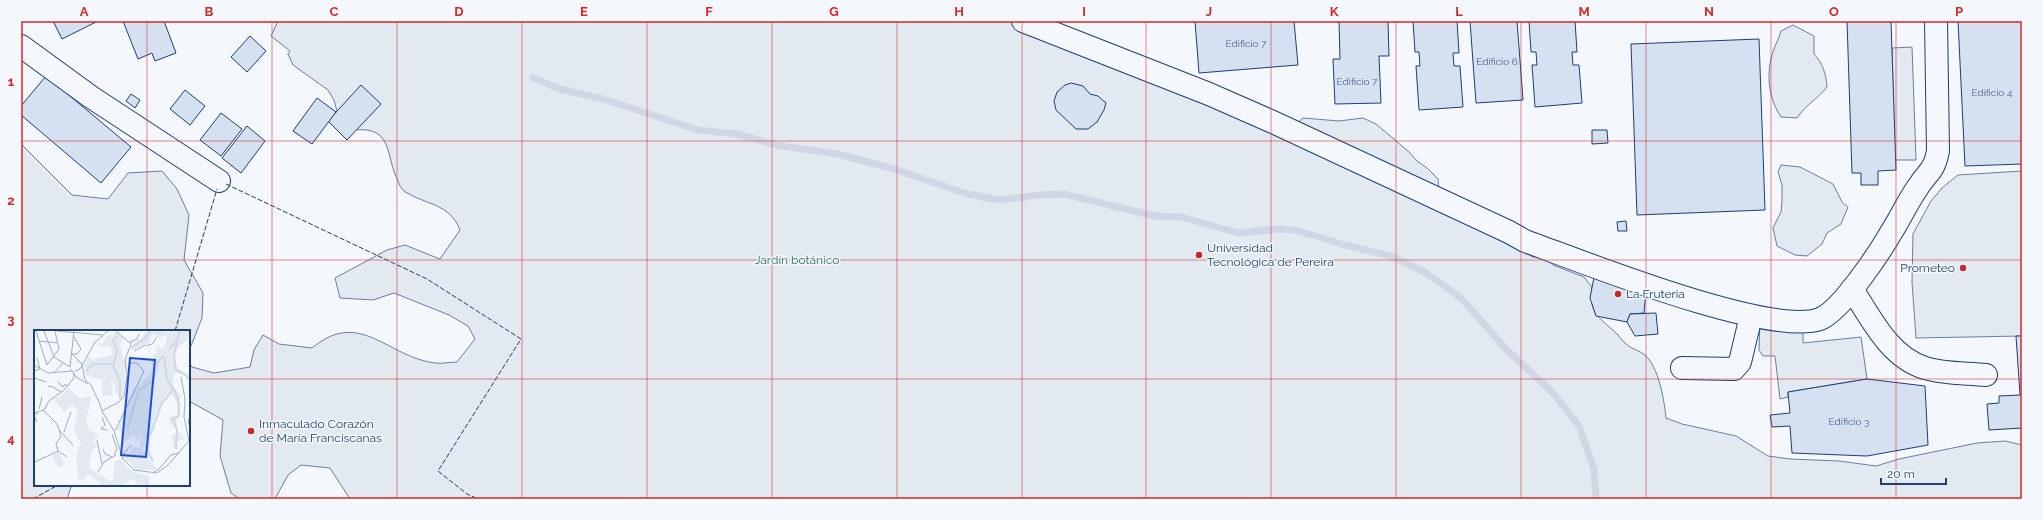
<svg xmlns="http://www.w3.org/2000/svg" width="2043" height="520" viewBox="0 0 2043 520" font-family="Raleway,sans-serif">
<rect width="100%" height="100%" fill="#f4f7fb"/>
<g fill="#e3e9f0" stroke="#687fa3">
<path d="M278 21H1023L1291 130 1303 118 1339 121 1363 118 1376 124 1409 152 1417 161 1427 168 1438 179 1440 199 1525 241 1532 257 1542 256 1553 265 1584 277 1592 287C1588 315 1601 318 1618 335 1621 338 1623 342 1626 344 1631 349 1639 350 1645 355 1659 368 1664 399 1666 418L1682 424 1736 436 1768 456 1790 459 1839 461 1876 466 1899 459 1977 443 2005 441 2022 445V499H350L330 468 301 465 288 475 275 499H240L231 493 220 456 223 420 189 401V362L192 367 214 373 250 367 254 350 263 335 279 344 312 348C360 308 387 357 435 363 442 364 450 362 457 362L475 339 468 326 449 315 394 293 373 300 340 298 335 278 387 250 405 245 440 259 460 230C450 203 425 205 404 191 401 189 399 184 398 181 385 156 394 126 354 130L338 115 334 100 328 90 293 65 288 54 290 51 271 36Z"/>
<path d="M1793 25 1814 36V54C1823 64 1826 74 1827 87 1817 100 1807 103 1797 118L1781 117C1769 99 1766 76 1772 55 1774 47 1779 39 1781 31Z"/>
<polygon points="1912,47 1916,160 1895,160 1892,48"/>
<polygon points="21,139 22,145 72,195 108,199 128,173 162,171 177,189 189,215 184,260 203,293 202,318 189,351 189,331 35,331 35,485 80,485 71,487 67,499 21,499"/>
<polygon points="1781,165 1800,167 1833,184 1842,202 1848,207 1841,224 1827,233 1822,244 1807,256 1795,255 1777,246 1773,228 1781,212 1782,201 1782,185 1778,172"/>
<polygon points="2022,171 2022,336 1916,338 1912,282 1913,234 1931,201 1942,188 1958,175"/>
<polygon points="1760,321 1803,324 1803,343 1861,337 1867,379 1788,392 1788,397 1780,399 1775,356 1763,356 1759,350"/>
</g>
<g fill="none" stroke-linecap="round" stroke-linejoin="round">
<polyline stroke="#cfd7e4" stroke-width="7" points="533,78 560,89 603,99 698,130 737,134 781,146 838,154 897,170 967,194 1000,200 1039,195 1064,194 1154,216 1181,217 1239,233 1278,229 1295,230 1345,245 1391,256 1426,273 1461,298 1506,349 1553,393 1579,426 1594,469 1596,499"/>
</g>
<g fill="#d5e0f0" stroke="#1d3f73">
<polygon points="53,21 95,21 96,22 62,39"/>
<polygon points="123,21 164,21 176,53 155,61 152,53 138,59"/>
<polygon points="1195,21 1294,21 1298,65 1199,73"/>
<polygon points="1339,21 1388,21 1389,56 1379,56 1381,103 1335,104 1333,59 1340,59"/>
<polygon points="1413,21 1457,21 1459,53 1453,53 1454,66 1460,66 1463,107 1419,110 1416,66 1420,66 1419,52 1415,52"/>
<polygon points="1470,21 1517,21 1523,100 1476,103"/>
<polygon points="1529,21 1575,21 1577,52 1572,52 1573,65 1579,65 1582,103 1535,107 1532,65 1537,65 1536,52 1531,52"/>
<polygon points="1847,21 1891,21 1896,170 1878,171 1878,185 1861,185 1861,173 1852,173"/>
<polygon points="1958,21 2022,21 2022,164 1965,166"/>
<polygon points="250,36 266,51 247,72 231,57"/>
<polygon points="1759,39 1765,210 1637,215 1631,44"/>
<polygon points="46,76 131,147 101,183 21,115 21,106"/>
<polygon points="1071,83 1083,86 1090,94 1098,96 1106,103 1104,110 1097,122 1088,129 1076,129 1056,110 1054,101 1057,92 1065,85"/>
<polygon points="361,85 381,104 347,140 328,121"/>
<polygon points="185,90 205,106 190,125 170,109"/>
<polygon points="131,94 140,100 135,108 126,101"/>
<polygon points="317,98 336,112 312,144 293,131"/>
<polygon points="221,113 242,129 221,156 200,140"/>
<polygon points="247,126 265,141 241,173 222,158"/>
<polygon points="1592,130 1607,130 1608,143 1592,144"/>
<polygon points="1626,221 1627,231 1618,231 1617,222"/>
<polygon points="1595,272 1646,290 1644,313 1630,314 1627,322 1596,316 1590,298"/>
<polygon points="1656,313 1658,334 1635,336 1627,322 1630,314"/>
<polygon points="2016,336 2022,336 2022,428 1989,430 1987,404 1999,403 1999,396 2020,395"/>
<polygon points="1867,379 1925,386 1928,445 1867,456 1792,453 1790,426 1772,427 1770,415 1790,413 1788,392"/>
</g>
<g fill="none" stroke-linecap="round" stroke-linejoin="round">
<g stroke="#1d3f73" stroke-width="24">
<g id="minor">
<path d="M1023 21 1209 94 1275 123 1509 232 1525 241C1581 261 1769 337 1820 319 1841 311 1880 252 1892 231 1901 217 1908 201 1918 187 1928 171 1934 172 1938 151L1936 21"/>
<polyline points="21,46 91,97 219,181"/>
<path d="M1852 289C1871 318 1889 357 1925 368 1944 374 1966 373 1986 375"/>
<polyline points="1682,368 1734,369 1740,362 1751,316"/>
</g>
</g>
<use href="#minor" stroke="#f4f7fb" stroke-width="22"/>
<g stroke="#1d3f73" stroke-width="1" stroke-dasharray="5 2" stroke-linecap="butt">
<polyline points="226,184 427,279 521,339 438,471 467,494 478,499"/>
<polyline points="175,331 217,189"/>
<polyline points="33,499 58,485"/>
</g>
</g>
<path fill="none" stroke="#d62828" stroke-width="1" stroke-opacity="0.55" d="M147 21V331M272 21V499M397 21V499M522 21V499M647 21V499M772 21V499M897 21V499M1022 21V499M1146 21V499M1271 21V499M1396 21V499M1521 21V499M1646 21V499M1771 21V499M1896 21V499M21 141H2022M21 260H2022M21 379H35M189 379H2022M147 485V499"/>
<g fill="#c62828" stroke="#f4f7fb" stroke-width="1.5">
<circle cx="1199" cy="255" r="4"/>
<circle cx="1963" cy="268" r="4"/>
<circle cx="1618" cy="294" r="4"/>
<circle cx="251" cy="431" r="4"/>
</g>
<g text-anchor="middle" dominant-baseline="central" stroke-width="3" stroke-linejoin="round" paint-order="stroke">
<g font-size="10" fill="#4b6792">
<text x="1246" y="43">Edificio 7</text>
<text x="1497" y="61">Edificio 6</text>
<text x="1357" y="81">Edificio 7</text>
<text x="1992" y="92">Edificio 4</text>
<text x="1849" y="421">Edificio 3</text>
</g>
<g font-size="12" fill="#1d3f73" stroke="#f4f7fb" text-anchor="start">
<text x="1207" y="248">Universidad<tspan x="1207" dy="14">Tecnológica de Pereira</tspan></text>
<text x="1955" y="268" text-anchor="end">Prometeo</text>
<text x="1626" y="294">La Fruteria</text>
<text x="259" y="424">Inmaculado Corazón<tspan x="259" dy="14">de María Franciscanas</tspan></text>
</g>
<g font-size="12" fill="#2c6c60" stroke="#f4f7fb">
<text x="797" y="260">Jardín botánico</text>
</g>
</g>
<g transform="translate(34 330)">
<rect width="156" height="156" fill="#f4f7fb"/>
<path d="M112 1H134V4L135 1H155L153 10 142 20 141 27 143 37 149 42 140 44 139 56 148 66 146 68V84L142 88 143 97 136 94 135 87 143 85V73L136 62 131 66 119 91 121 99 111 111 113 115 107 119 114 124 115 129 123 139 104 141 90 127 97 122V117H106L107 105 103 110 100 104 90 112 87 111 88 105 83 99 99 60 117 43 119 25 123 23 122 16 129 18 131 15 133 5 126 8 118 4 115 14 107 15 97 21 100 12 109 7ZM82 2 90 8 86 16 92 37 88 67 85 69 80 58 82 55 77 51 76 55 78 56 79 65 68 66V51H72L52 45 51 35 55 26 58 30 78 25 77 17 67 16 61 12 68 14 75 4 79 6ZM34 58 46 69 56 67 57 69 52 91 54 98 65 107 58 112 65 114 58 121 55 138 76 151 80 148V132L85 129 99 142 115 146V155H105L98 149 86 155H68L55 144 48 151 44 148 42 126 47 113 40 101 44 81 38 75 30 82 21 71 22 67 26 68ZM145 102 152 109 143 111V119L140 118 137 106ZM25 122 30 134 24 138 18 125Z" fill="#e3e9f0"/>
<path fill="none" stroke="#cfd7e4" stroke-width="2" d="M83 7 79 10 83 21 79 37 86 51V69M143 11 140 27 142 40 152 45 156 51M97 18 113 7 116 1M135 19 143 11 146 1M130 26 133 50 141 61 145 74V86L139 90 143 100 142 119M52 41 59 34H80M93 100 105 60 120 50 124 32 129 26M119 131 114 122 115 108 128 73 139 60"/>
<path fill="none" stroke="#9eadc5" stroke-width="1" d="M2 1 13 35 25 19 21 1M10 1 20 27 36 37M23 1 69 5M5 11 24 13M96 12 103 9 105 4M112 16 118 14 123 7M100 21 111 15M38 24H43L47 19 40 7M38 24 48 34M48 34 51 50 57 55 64 70M0 35 14 43 38 41M36 37 40 1M37 39 42 47 54 54M0 41 6 39 3 28M41 41 46 39 61 12 74 1M21 42 29 33M147 47 151 69M0 48 12 52M24 52 29 57 31 54 33 56M14 56 19 57 27 62M64 69 68 81 80 101 89 129 100 140 123 143 134 135 156 110M151 69 150 87 155 111M5 79 8 67M9 80 23 94 27 106 22 114 24 121 33 127M68 81 85 72 90 66 93 44 91 30 97 14 82 1M0 83 10 80 15 71 29 61 40 48V43M156 85 154 92 156 97M68 87 71 95 67 99 73 100M3 92 0 85 4 83M26 101 39 115M81 101 110 41 103 33H96M30 102 37 82M78 104 83 119 80 125M63 110 68 134M69 119 71 124 78 127M88 126 97 115M1 132 24 121M64 142 70 132 82 125M118 143 125 139 137 125 145 123"/>
<path fill="#1d4ed8" fill-opacity="0.15" stroke="#1d4ed8" stroke-width="2" d="M96 28 121 30 112 127 87 125Z"/>
<rect width="156" height="156" fill="none" stroke="#1d3f73" stroke-width="2"/>
</g>
<rect width="2043" height="520" fill="none" stroke="#f4f7fb" stroke-width="44"/>
<path d="M1881 478v6h65v-6" fill="none" stroke="#1d3f73" stroke-width="2"/>
<text x="1887" y="478" font-size="12" fill="#1d3f73" stroke="#f4f7fb" stroke-width="3" paint-order="stroke">20 m</text>
<rect x="22" y="22" width="1999" height="476" fill="none" stroke="#d62828" stroke-width="1.5"/>
<g font-size="13" text-anchor="middle" font-weight="bold" fill="#d62828">
<text x="84" y="16">A</text>
<text x="209" y="16">B</text>
<text x="334" y="16">C</text>
<text x="459" y="16">D</text>
<text x="584" y="16">E</text>
<text x="709" y="16">F</text>
<text x="834" y="16">G</text>
<text x="959" y="16">H</text>
<text x="1084" y="16">I</text>
<text x="1209" y="16">J</text>
<text x="1334" y="16">K</text>
<text x="1459" y="16">L</text>
<text x="1584" y="16">M</text>
<text x="1709" y="16">N</text>
<text x="1834" y="16">O</text>
<text x="1959" y="16">P</text>
<text x="11" y="86">1</text>
<text x="11" y="205">2</text>
<text x="11" y="324">3</text>
<text x="11" y="443">4</text>
</g>
</svg>
